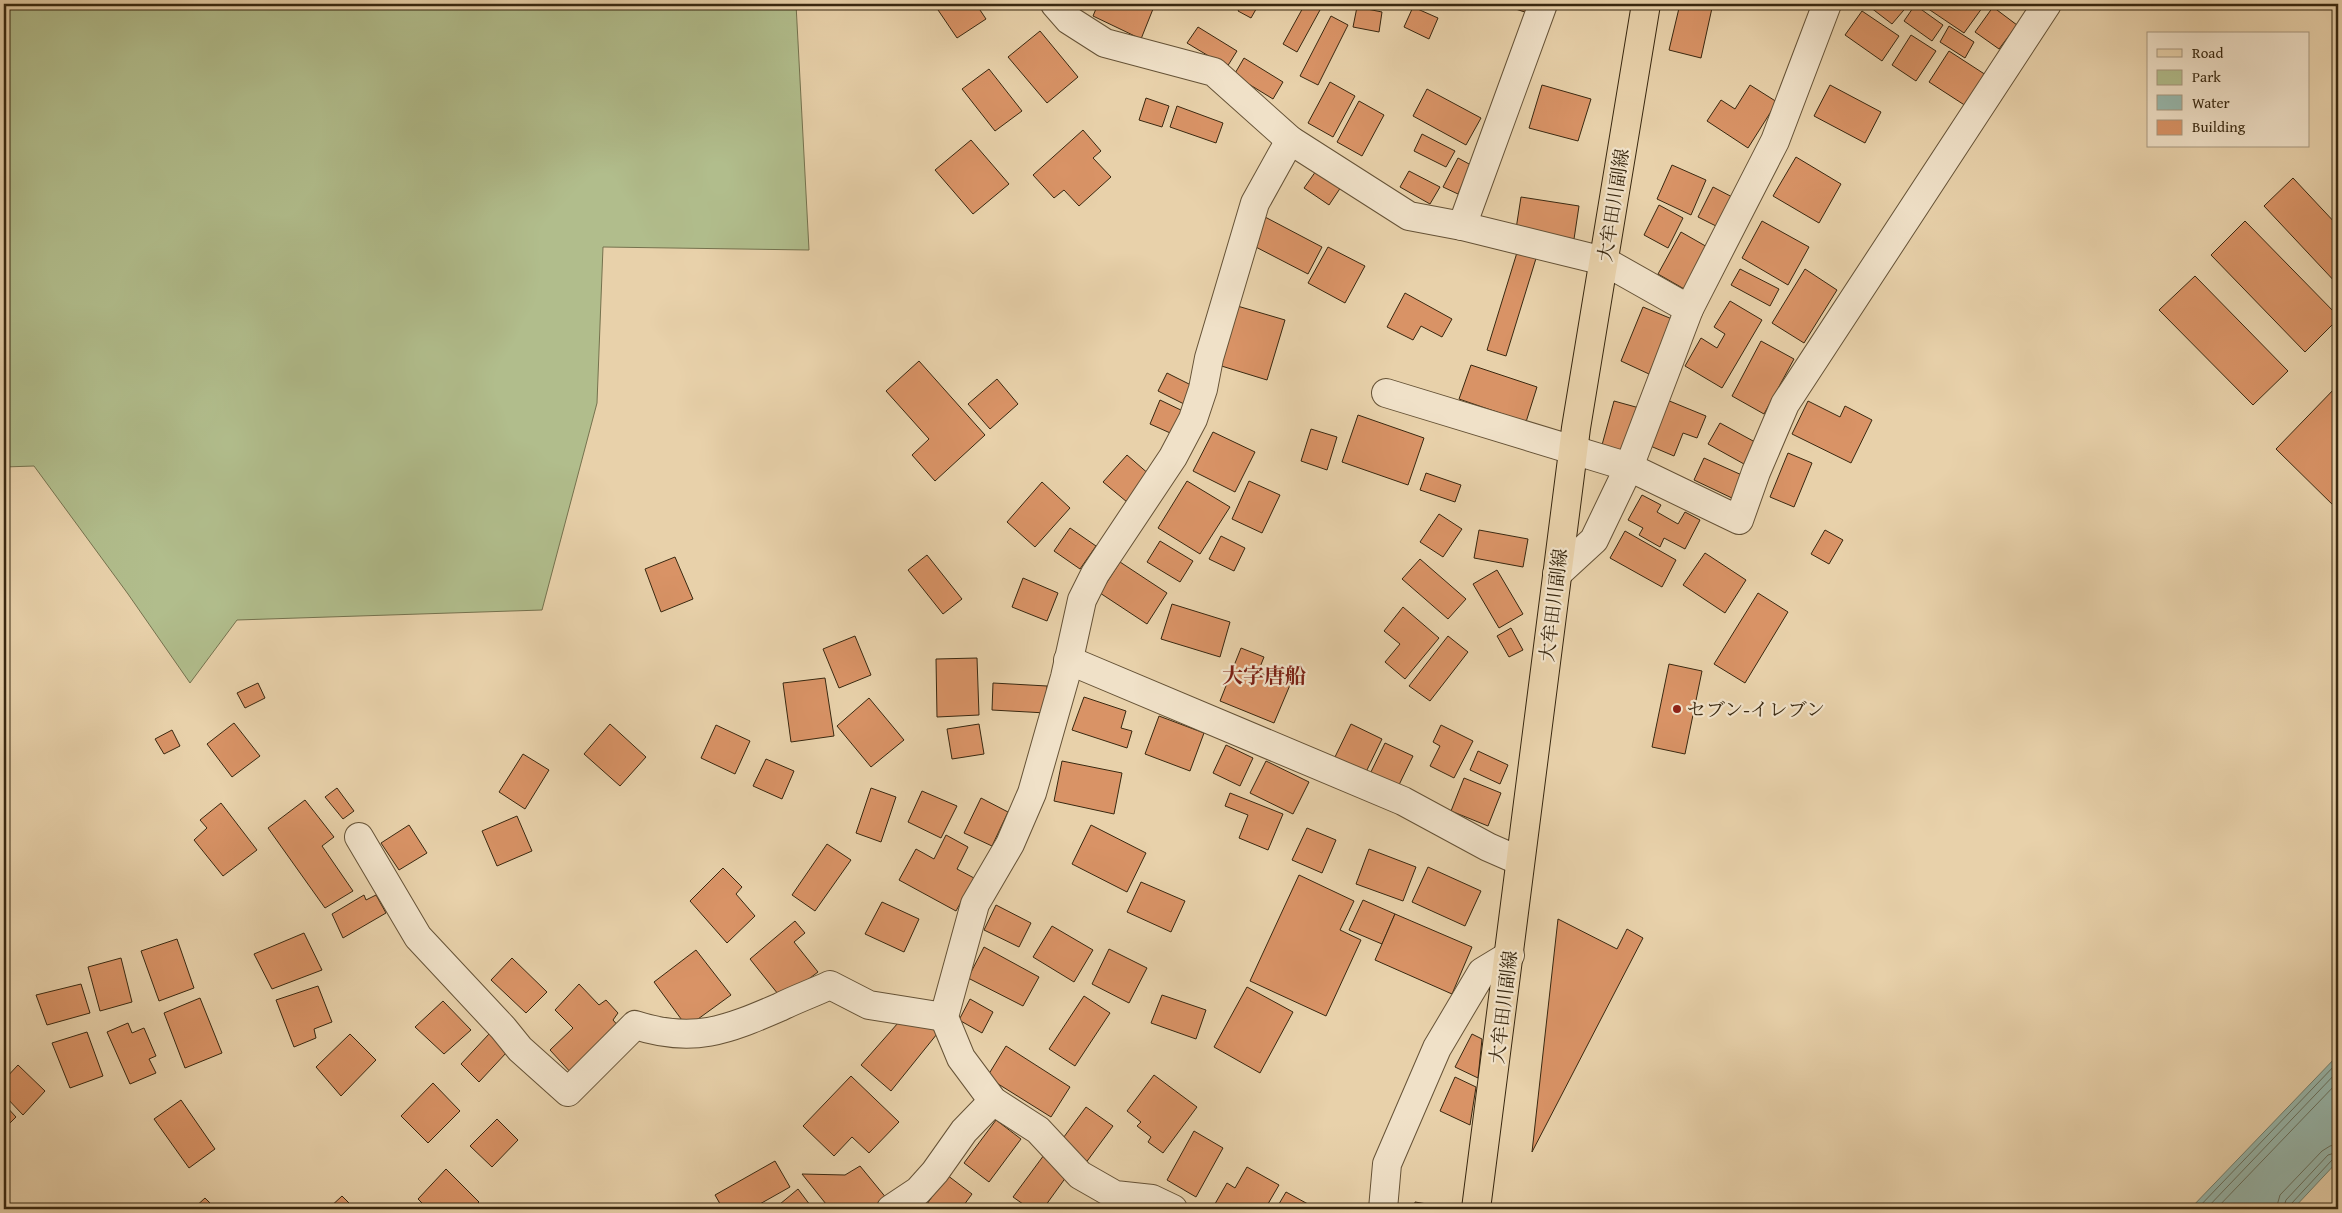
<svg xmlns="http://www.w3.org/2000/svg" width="2342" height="1213" viewBox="0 0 2342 1213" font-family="'Gentium Book Plus','Noto Serif JP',serif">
<rect width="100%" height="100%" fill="#e8d1aa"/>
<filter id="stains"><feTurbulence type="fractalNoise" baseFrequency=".004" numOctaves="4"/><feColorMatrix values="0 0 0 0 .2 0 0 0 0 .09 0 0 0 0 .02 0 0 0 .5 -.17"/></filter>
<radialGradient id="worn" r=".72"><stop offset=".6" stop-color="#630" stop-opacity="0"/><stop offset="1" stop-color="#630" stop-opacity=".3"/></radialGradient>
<polygon fill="#b1bd8c" stroke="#75724e" points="4,4 796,4 809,250 603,247 597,403 542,610 237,620 190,683 128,594 34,466 4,467"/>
<polygon fill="#97b7ac" stroke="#717e6e" points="2338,1055 2338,1161 2293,1209 2190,1209"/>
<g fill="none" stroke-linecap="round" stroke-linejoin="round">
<g stroke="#68705e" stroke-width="1">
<polyline points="2197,1209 2338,1062"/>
<polyline points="2206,1209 2338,1071"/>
<polyline points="2216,1209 2338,1082"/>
<polyline points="2276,1209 2280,1195 2322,1151 2330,1146 2338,1144"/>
<polyline points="2283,1209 2286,1200 2328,1155 2338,1152"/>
<polyline points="2290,1209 2291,1204 2332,1160 2338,1158"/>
</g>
</g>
<g fill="#d99366" stroke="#392810">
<polygon points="941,4 976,4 986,19 957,38 936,7"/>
<polygon points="1098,4 1155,4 1141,39 1093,16"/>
<polygon points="1242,4 1259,4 1251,18 1238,11"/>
<polygon points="1305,4 1310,4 1320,10 1297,52 1283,44"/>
<polygon points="1500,4 1535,4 1531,14"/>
<polygon points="1680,4 1693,4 1712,8 1701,58 1669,50"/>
<polygon points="1866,4 1909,4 1892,24"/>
<polygon points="1921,4 1985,4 1964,33"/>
<polygon points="1915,5 1943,25 1932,41 1904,21"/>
<polygon points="1357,7 1382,12 1379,32 1353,27"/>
<polygon points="1413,7 1438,18 1429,39 1404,27"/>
<polygon points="1993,7 2017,25 1999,49 1975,32"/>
<polygon points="1862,11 1899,36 1882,61 1845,35"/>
<polygon points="1331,16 1348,25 1318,85 1300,76"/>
<polygon points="1949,26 1974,42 1965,58 1940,42"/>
<polygon points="1198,27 1237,51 1227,67 1187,43"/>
<polygon points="1040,31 1078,77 1047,103 1008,57"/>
<polygon points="1911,35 1936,51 1916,81 1892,65"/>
<polygon points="1949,51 1986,75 1966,106 1929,82"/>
<polygon points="1244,58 1283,82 1273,99 1234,75"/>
<polygon points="989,69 1022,111 995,131 962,89"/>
<polygon points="1330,82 1355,96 1333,137 1308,123"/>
<polygon points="1542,85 1591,99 1578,141 1529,128"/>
<polygon points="1750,85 1777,102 1748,148 1707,121 1721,100 1735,109"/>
<polygon points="1830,85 1881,112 1865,143 1814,116"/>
<polygon points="1427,89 1481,118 1466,145 1413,116"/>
<polygon points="1146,98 1169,106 1162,127 1139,120"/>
<polygon points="1359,101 1384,115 1362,156 1337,142"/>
<polygon points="1177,106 1223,123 1216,143 1170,127"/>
<polygon points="1083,130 1101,151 1093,158 1111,177 1079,206 1064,190 1054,198 1033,175"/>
<polygon points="1422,134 1455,151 1446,167 1414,151"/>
<polygon points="971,140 1009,184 973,214 935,170"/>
<polygon points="1796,157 1841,184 1819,223 1773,196"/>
<polygon points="1458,158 1471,165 1458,194 1443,187"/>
<polygon points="1672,165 1706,180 1691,215 1657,199"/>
<polygon points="1316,171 1341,187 1329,205 1304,188"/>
<polygon points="1409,171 1440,187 1430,204 1400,187"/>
<polygon points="2293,178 2338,226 2338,285 2264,206"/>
<polygon points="1713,187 1738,200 1724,230 1698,217"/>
<polygon points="1521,197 1579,206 1574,239 1516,229"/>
<polygon points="1659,205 1683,218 1668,248 1644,235"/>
<polygon points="1265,217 1322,247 1308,274 1250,244"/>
<polygon points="1762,221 1809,247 1788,285 1742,258"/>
<polygon points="2245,221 2338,316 2338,319 2305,352 2211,255"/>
<polygon points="1681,232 1709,248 1686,290 1658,274"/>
<polygon points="1519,246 1538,252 1506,356 1487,350"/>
<polygon points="1328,247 1365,266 1345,303 1308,283"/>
<polygon points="1740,269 1779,289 1770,306 1731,285"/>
<polygon points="1805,269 1837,290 1804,343 1772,323"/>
<polygon points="2195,276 2288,371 2253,405 2159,310"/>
<polygon points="1405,293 1452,319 1442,337 1421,326 1413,340 1387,327"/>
<polygon points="1730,301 1762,320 1722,388 1685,366 1701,338 1717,348 1725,334 1714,327"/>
<polygon points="1234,305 1285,320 1267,380 1215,364"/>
<polygon points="1643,307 1672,319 1649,374 1621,361"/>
<polygon points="1761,341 1794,359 1764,414 1732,396"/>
<polygon points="919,361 985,435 935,481 912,455 929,439 886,391"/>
<polygon points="1471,365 1537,387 1526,422 1459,399"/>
<polygon points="1167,373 1193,386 1184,404 1158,391"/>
<polygon points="997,379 1018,404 990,429 968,404"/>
<polygon points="2338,385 2338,510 2276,449"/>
<polygon points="1160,400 1187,413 1177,436 1150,424"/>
<polygon points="1667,400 1706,416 1697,438 1683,433 1674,456 1648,445"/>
<polygon points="1614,401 1643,409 1630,453 1602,445"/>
<polygon points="1808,401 1840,417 1845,406 1872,420 1851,463 1792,434"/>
<polygon points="1358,415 1424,438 1408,485 1342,462"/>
<polygon points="1720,423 1755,442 1744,464 1708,444"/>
<polygon points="1311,429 1337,437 1327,470 1301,461"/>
<polygon points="1213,432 1255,452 1235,492 1193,471"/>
<polygon points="1788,453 1812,463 1794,507 1770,497"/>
<polygon points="1127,455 1150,475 1127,502 1103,482"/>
<polygon points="1704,458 1744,476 1734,499 1694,480"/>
<polygon points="1426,473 1461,485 1455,502 1420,490"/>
<polygon points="1187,481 1230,507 1200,554 1158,528"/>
<polygon points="1249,481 1280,495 1262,533 1232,519"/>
<polygon points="1042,482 1070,508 1035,547 1007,522"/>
<polygon points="1642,495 1661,505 1657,512 1678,524 1685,512 1700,520 1685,549 1664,538 1660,547 1639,535 1643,528 1628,520"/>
<polygon points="1439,514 1462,529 1443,557 1420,542"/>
<polygon points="1070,528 1096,546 1080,569 1054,551"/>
<polygon points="1479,530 1528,539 1523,567 1474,558"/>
<polygon points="1825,530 1843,540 1829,564 1811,554"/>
<polygon points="1625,531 1676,560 1662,587 1610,558"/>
<polygon points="1221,536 1245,548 1234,571 1209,559"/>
<polygon points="1160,541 1193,561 1180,582 1147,562"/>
<polygon points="1705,553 1746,580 1725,613 1683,585"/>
<polygon points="927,555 962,599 943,614 908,570"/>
<polygon points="675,557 693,599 661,612 645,569"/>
<polygon points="1420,559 1466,599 1448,619 1402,579"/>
<polygon points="1120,562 1167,593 1147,624 1100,593"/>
<polygon points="1497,570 1523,614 1499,628 1473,584"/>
<polygon points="1023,578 1058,593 1047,621 1012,607"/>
<polygon points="1758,593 1788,612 1745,683 1714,664"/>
<polygon points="1172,604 1230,622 1220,657 1161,639"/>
<polygon points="1403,607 1439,638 1405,679 1385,662 1400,644 1384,631"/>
<polygon points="1511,628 1523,650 1509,657 1497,636"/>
<polygon points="855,636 871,675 839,688 823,649"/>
<polygon points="1448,636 1468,652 1430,701 1409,686"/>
<polygon points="1241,648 1264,657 1258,672 1290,685 1274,723 1220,701"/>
<polygon points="977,658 979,715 937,717 936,659"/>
<polygon points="1669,664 1702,671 1685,754 1652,747"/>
<polygon points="825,678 834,736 791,742 783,683"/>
<polygon points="258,683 265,698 245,708 237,693"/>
<polygon points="993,683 1047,686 1046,713 992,710"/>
<polygon points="1084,697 1126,711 1121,728 1132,731 1127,748 1072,730"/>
<polygon points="869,698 904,740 871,767 837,726"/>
<polygon points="1159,716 1204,733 1190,771 1145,754"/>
<polygon points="234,723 260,756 232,777 207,744"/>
<polygon points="610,724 646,757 620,786 584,754"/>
<polygon points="979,724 984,754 952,759 947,729"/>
<polygon points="1351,724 1382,739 1365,774 1334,759"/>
<polygon points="716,725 750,741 735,774 701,758"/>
<polygon points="1441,725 1473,741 1454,778 1430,766 1440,746 1433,742"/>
<polygon points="172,730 180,746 164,754 155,739"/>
<polygon points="1385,743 1413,756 1397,789 1369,776"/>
<polygon points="1226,745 1253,758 1240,786 1213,773"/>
<polygon points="1478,751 1508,765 1500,784 1470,770"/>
<polygon points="523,754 549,770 525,809 499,792"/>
<polygon points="766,759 794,771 782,799 753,786"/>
<polygon points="1062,761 1122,773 1114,814 1054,801"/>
<polygon points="1266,761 1309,782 1293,814 1250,793"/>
<polygon points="1464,778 1501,793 1488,826 1451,811"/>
<polygon points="337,788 354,811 343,819 325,797"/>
<polygon points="871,788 896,797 881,842 856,833"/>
<polygon points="922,791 957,806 941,838 908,822"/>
<polygon points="1230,793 1283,814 1268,850 1239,838 1248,815 1225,806"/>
<polygon points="981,798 1008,812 992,846 964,833"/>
<polygon points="305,800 334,837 322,846 353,891 325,908 268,828"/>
<polygon points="221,803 257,850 223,876 194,840 207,828 200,820"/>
<polygon points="517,816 532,851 497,866 482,831"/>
<polygon points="409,825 427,853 399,870 381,843"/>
<polygon points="1091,825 1146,853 1127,892 1072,864"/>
<polygon points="1307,828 1336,840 1322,873 1292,860"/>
<polygon points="946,835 968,847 957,869 974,878 956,911 899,880 916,849 934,859"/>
<polygon points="827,844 851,860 815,911 792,895"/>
<polygon points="1369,849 1416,867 1403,901 1356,884"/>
<polygon points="1428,867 1481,891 1465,926 1412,902"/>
<polygon points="723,868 742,887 736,894 755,916 727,943 690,901"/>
<polygon points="1299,875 1354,901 1340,930 1361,940 1326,1016 1250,981"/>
<polygon points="1141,882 1185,901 1171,932 1127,912"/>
<polygon points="364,895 366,900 376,895 386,913 343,938 332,914"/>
<polygon points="1363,900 1395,914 1382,944 1349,930"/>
<polygon points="882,902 919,919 904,952 865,934"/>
<polygon points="996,905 1031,923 1019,947 984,930"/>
<polygon points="1395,914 1472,947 1452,994 1375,960"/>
<polygon points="1558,919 1617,949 1627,929 1643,938 1532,1152"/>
<polygon points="795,921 805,933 794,942 818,972 782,999 750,959"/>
<polygon points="1052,926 1093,950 1074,982 1033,957"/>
<polygon points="304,933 322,970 272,989 254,954"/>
<polygon points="177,939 194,988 159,1001 141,951"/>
<polygon points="984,947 1039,977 1023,1006 968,978"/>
<polygon points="1109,949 1147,968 1129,1003 1092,984"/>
<polygon points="696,950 731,995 687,1027 654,982"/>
<polygon points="121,958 132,1002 100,1011 88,967"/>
<polygon points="512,958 547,992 526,1013 491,980"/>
<polygon points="81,984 90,1013 47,1025 36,995"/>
<polygon points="579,984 599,1005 606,1000 618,1013 613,1020 620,1028 573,1075 550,1050 573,1028 555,1010"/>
<polygon points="318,986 332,1022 314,1029 316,1038 294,1047 276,1000"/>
<polygon points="1247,987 1293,1012 1260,1073 1214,1047"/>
<polygon points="1162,995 1206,1010 1196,1039 1151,1023"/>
<polygon points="1084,996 1110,1013 1075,1066 1049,1049"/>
<polygon points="200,998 222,1053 185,1068 164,1013"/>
<polygon points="970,999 993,1012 982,1033 959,1020"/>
<polygon points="443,1001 471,1030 444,1054 415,1027"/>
<polygon points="128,1023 132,1033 144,1028 156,1056 149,1059 156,1073 130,1084 107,1032"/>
<polygon points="898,1023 941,1029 891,1091 861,1065"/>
<polygon points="87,1032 103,1076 70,1088 52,1043"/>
<polygon points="350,1034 376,1060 341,1096 316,1067"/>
<polygon points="489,1034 507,1052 479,1082 461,1064"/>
<polygon points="1472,1034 1482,1039 1478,1078 1455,1067"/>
<polygon points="1006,1046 1070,1087 1051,1117 987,1077"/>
<polygon points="18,1065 45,1091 23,1115 4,1095 4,1080"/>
<polygon points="1154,1075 1197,1107 1163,1153 1148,1142 1151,1137 1137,1126 1141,1122 1127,1111"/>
<polygon points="851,1076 899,1122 869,1153 852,1137 834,1156 803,1126"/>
<polygon points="1455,1077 1476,1087 1470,1125 1440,1111"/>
<polygon points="433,1083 460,1111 428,1143 401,1116"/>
<polygon points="181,1100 215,1149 189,1168 154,1119"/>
<polygon points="4,1104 16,1117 4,1129"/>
<polygon points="1086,1107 1113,1126 1085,1164 1058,1145"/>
<polygon points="497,1119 518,1140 492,1167 470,1146"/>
<polygon points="996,1120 1021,1139 989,1182 964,1163"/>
<polygon points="1194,1131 1223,1148 1196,1197 1167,1180"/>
<polygon points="1044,1155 1069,1173 1043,1209 1030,1209 1013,1197"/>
<polygon points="775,1161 790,1187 751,1209 723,1209 715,1195"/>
<polygon points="860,1166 892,1205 887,1209 830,1209 802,1174 845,1175"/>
<polygon points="1247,1167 1279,1185 1265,1209 1212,1209 1227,1183 1235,1188"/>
<polygon points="446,1169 479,1202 472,1209 428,1209 418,1199"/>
<polygon points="947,1175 972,1194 961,1209 935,1209 927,1204"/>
<polygon points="798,1189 813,1209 774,1209"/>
<polygon points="1286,1192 1317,1209 1276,1209"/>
<polygon points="342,1196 355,1209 328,1209"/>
<polygon points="205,1198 216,1209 193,1209"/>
<polygon points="1415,1202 1445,1207 1445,1209 1414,1209"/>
</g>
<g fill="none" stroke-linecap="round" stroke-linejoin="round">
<g stroke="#655236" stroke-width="30">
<g id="minor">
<polyline points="1055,4 1069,20 1105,43 1214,72 1290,140 1409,216 1462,226 1604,261 1689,309 1775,141 1827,4"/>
<polyline points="1462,226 1543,4"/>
<polyline points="1386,393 1629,467 1739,520 1756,472 1785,404 2047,4"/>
<polyline points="1557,574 1594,540 1629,467 1689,309"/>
<polyline points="1068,660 1403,801 1488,847 1520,861"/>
<path d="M359 837 418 937 503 1028 520 1049 568 1092 635 1025C693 1044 727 1030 780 1007 796 999 813 993 830 985L869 1005 944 1017"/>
<polyline points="891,1209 918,1191 935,1172 964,1131 993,1101"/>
<polyline points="1173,1209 1152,1199 1115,1195 1080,1175 1038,1130 993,1101 961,1058 944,1017 975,904 1010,844 1032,793 1065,677 1082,600 1095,574 1173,457 1193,419 1203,389 1209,358 1255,203 1290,140"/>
<polyline points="1383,1209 1387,1164 1437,1048 1482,972 1510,955"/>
</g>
</g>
<g stroke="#392810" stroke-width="30">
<polyline id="major" points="1476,1209 1576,428 1646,4"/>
</g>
<use href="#minor" stroke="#f0e1c8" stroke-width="28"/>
<use href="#major" stroke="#e8d1aa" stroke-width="28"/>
</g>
<circle fill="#8f2418" stroke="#f0e1c8" stroke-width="2" cx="1677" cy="709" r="5"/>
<g text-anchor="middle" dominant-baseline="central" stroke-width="4.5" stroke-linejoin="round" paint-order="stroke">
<g font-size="19" fill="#392810" stroke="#f0e1c8">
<text transform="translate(1613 205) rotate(-81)">大牟田川副線</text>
<text transform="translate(1553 605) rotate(-83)">大牟田川副線</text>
<text transform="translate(1503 1007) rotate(-83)">大牟田川副線</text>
</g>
<g font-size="19" fill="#392810" stroke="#f0e1c8" text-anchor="start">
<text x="1687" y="709">セブン-イレブン</text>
</g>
<g font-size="21" font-weight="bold" fill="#7a1f14" stroke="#f0e1c8">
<text x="1264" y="675">大字唐船</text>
</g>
</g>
<rect width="2342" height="1213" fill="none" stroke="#e8d1aa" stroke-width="20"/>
<rect x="5" y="5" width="2332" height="1203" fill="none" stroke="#392810" stroke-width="2.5"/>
<rect x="10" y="10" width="2322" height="1193" fill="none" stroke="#392810"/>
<rect x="2147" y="32" width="162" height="115" fill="#f0e1c8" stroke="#a7977e"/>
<rect x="2157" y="49" width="25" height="8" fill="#e8d1aa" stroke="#a7977e"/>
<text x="2192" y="58" font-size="15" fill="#392810">Road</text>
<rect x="2157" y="70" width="25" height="15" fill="#b1bd8c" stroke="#a7977e"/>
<text x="2192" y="82" font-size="15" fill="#392810">Park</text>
<rect x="2157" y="95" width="25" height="15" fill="#97b7ac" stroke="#a7977e"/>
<text x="2192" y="108" font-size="15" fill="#392810">Water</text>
<rect x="2157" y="120" width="25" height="15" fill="#d99366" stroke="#a7977e"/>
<text x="2192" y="132" font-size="15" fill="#392810">Building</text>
<rect width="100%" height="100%" filter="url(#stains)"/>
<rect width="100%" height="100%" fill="url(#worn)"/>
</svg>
